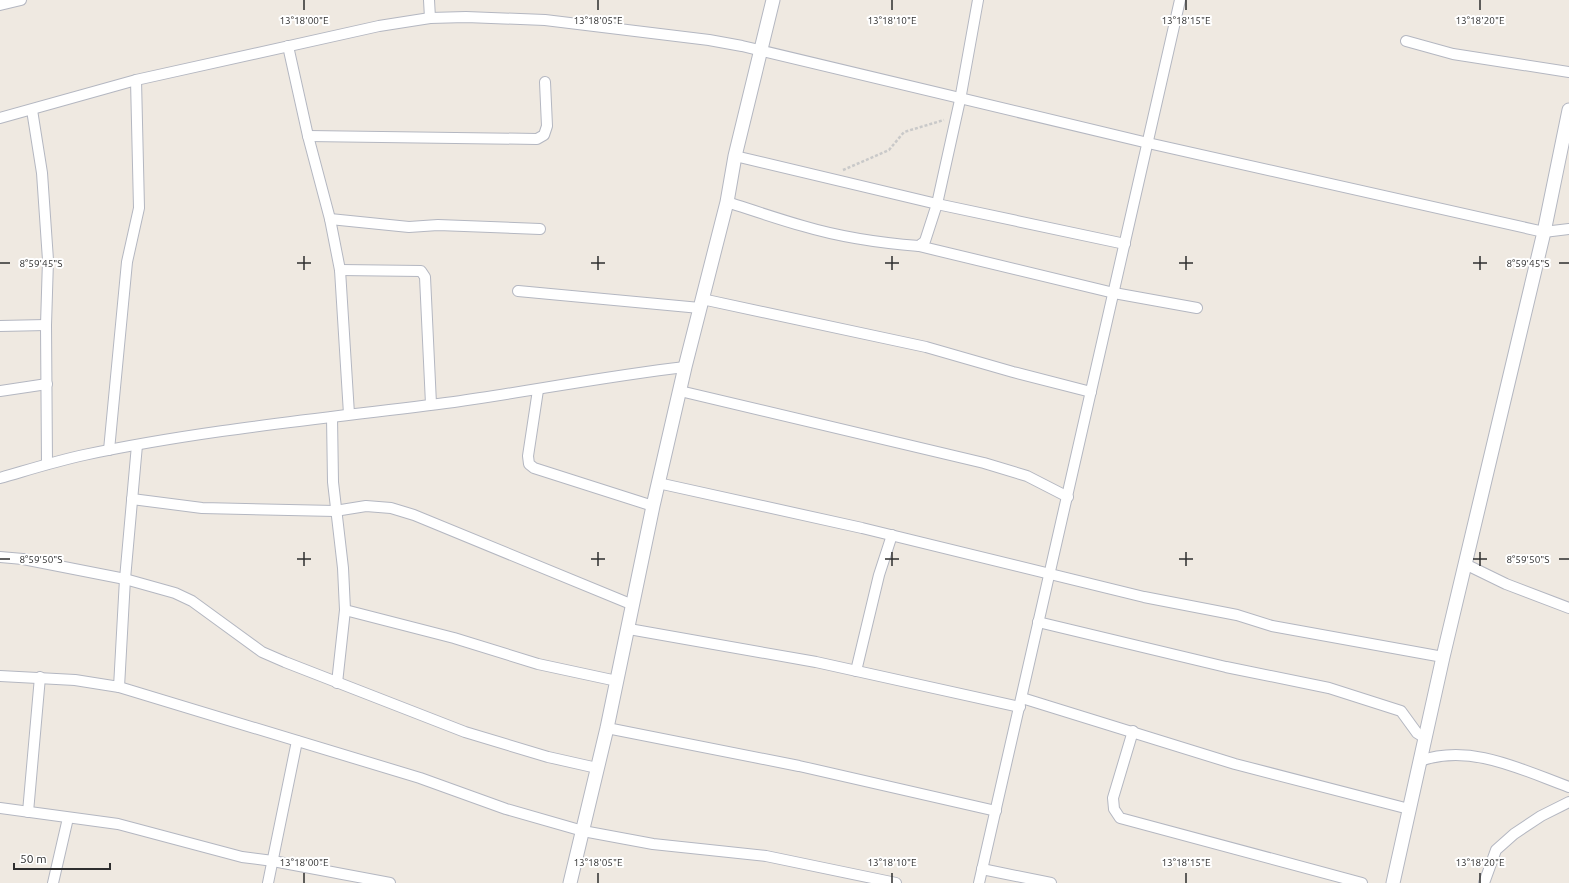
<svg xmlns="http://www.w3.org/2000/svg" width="1569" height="883" viewBox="0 0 1569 883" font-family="Ubuntu,sans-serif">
<rect width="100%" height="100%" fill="#efe9e1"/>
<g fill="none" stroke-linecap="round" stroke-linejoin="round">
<g stroke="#b4b7c1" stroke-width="12">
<g id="minor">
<polyline points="429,0 430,18"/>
<polyline points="0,5 21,0"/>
<polyline points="1406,41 1453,54 1569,72"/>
<polyline points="288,46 308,136 330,219 340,270 349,414"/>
<polyline points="32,110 42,173 48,260 46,325 47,464"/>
<polyline points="0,118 136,80 379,26 430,18 466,17 545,20 709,40 742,46 1148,143 1544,232 1569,229"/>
<polyline points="308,136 537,139 544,135 547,126 545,82"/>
<polyline points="735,156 937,204 1125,244"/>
<path d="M727 202C752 210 778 219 803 226 840 237 880 243 919 246L925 241 937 204 960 100 978 0"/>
<polyline points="330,219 409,227 438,225 540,229"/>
<polyline points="919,246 1114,293 1197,308"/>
<polyline points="340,270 421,271 425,277 431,404"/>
<polyline points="518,291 700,308"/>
<polyline points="702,299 926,347 1013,372 1091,392"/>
<polyline points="0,326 46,325"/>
<polyline points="538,390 528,456 529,464 534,468 653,506"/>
<polyline points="0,391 47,384"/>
<polyline points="680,391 984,463 1027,476 1068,497"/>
<polyline points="332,417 333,482 343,568 345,610 337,683"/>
<polyline points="109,450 127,262 139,208 136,80"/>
<path d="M0 478C28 470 56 461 84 455 206 429 331 418 454 402 531 391 607 376 685 367"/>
<polyline points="658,483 862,528 1144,597 1237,615 1272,626 1443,657"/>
<polyline points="132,499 202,508 335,511 366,506 391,508 414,515 633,605"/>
<polyline points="0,557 23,559 125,579 175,593 192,601 262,652 285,662 465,732 548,757 597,768"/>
<polyline points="1465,564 1506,584 1569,608"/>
<polyline points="345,610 454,638 538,664 617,681"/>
<polyline points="1038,622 1226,667 1329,688 1401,711 1417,733 1425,738"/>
<polyline points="629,629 816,662 1020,707"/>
<polyline points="856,671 879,575 892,535"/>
<polyline points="0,676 75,680 119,687 125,579 137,445"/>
<polyline points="119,687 420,778 506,809 583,831 653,844 766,856 896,883"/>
<polyline points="1022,698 1235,764 1409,809"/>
<polyline points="607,728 799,766 996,811"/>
<polyline points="1133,731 1113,798 1114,809 1120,818 1362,883"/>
<path d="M1420 761C1471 743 1522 770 1569 787"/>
<polyline points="0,808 118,824 242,857 273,861 390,883"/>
<polyline points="28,812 40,677"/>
<polyline points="982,869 1051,883"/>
<polyline points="53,883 68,818"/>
<polyline points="268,883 297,741"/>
<polyline points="979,883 1180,0"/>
<polyline points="1484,883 1496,850 1514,834 1541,816 1569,802"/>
</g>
</g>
<g stroke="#b4b7c1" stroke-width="15">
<g id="tertiary">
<polyline points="570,883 607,728 653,506 685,367 727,202 735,156 773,0"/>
<polyline points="1393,883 1443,657 1544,232 1569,110"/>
</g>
</g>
<polyline stroke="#c9c9c9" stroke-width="2.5" stroke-dasharray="3 2" stroke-linecap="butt" points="843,170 889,150 904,132 944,120"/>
<use href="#minor" stroke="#fff" stroke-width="10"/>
<use href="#tertiary" stroke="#fff" stroke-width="13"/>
</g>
<path fill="none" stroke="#2e2e2e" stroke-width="1.5" d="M304 0V10M598 0V10M892 0V10M1186 0V10M1480 0V10M304 256V270M598 256V270M892 256V270M1186 256V270M1480 256V270M0 263H10M297 263H311M591 263H605M885 263H899M1179 263H1193M1473 263H1487M1559 263H1569M304 552V566M598 552V566M892 552V566M1186 552V566M1480 552V566M0 559H10M297 559H311M591 559H605M885 559H899M1179 559H1193M1473 559H1487M1559 559H1569M304 873V883M598 873V883M892 873V883M1186 873V883M1480 873V883"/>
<g font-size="10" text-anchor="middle" fill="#2e2e2e" stroke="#fff" stroke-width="4" stroke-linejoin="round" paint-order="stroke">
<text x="304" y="24">13°18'00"E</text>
<text x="598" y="24">13°18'05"E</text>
<text x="892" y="24">13°18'10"E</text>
<text x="1186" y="24">13°18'15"E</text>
<text x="1480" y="24">13°18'20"E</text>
<text x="41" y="267">8°59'45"S</text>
<text x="1528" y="267">8°59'45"S</text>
<text x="41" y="563">8°59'50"S</text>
<text x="1528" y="563">8°59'50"S</text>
<text x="304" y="866">13°18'00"E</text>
<text x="598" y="866">13°18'05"E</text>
<text x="892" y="866">13°18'10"E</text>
<text x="1186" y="866">13°18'15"E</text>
<text x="1480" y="866">13°18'20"E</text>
</g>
<path d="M14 863v6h96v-6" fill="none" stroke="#2e2e2e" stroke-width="2"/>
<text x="20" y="863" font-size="12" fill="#2e2e2e" stroke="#ffffff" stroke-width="3" paint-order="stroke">50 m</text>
</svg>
